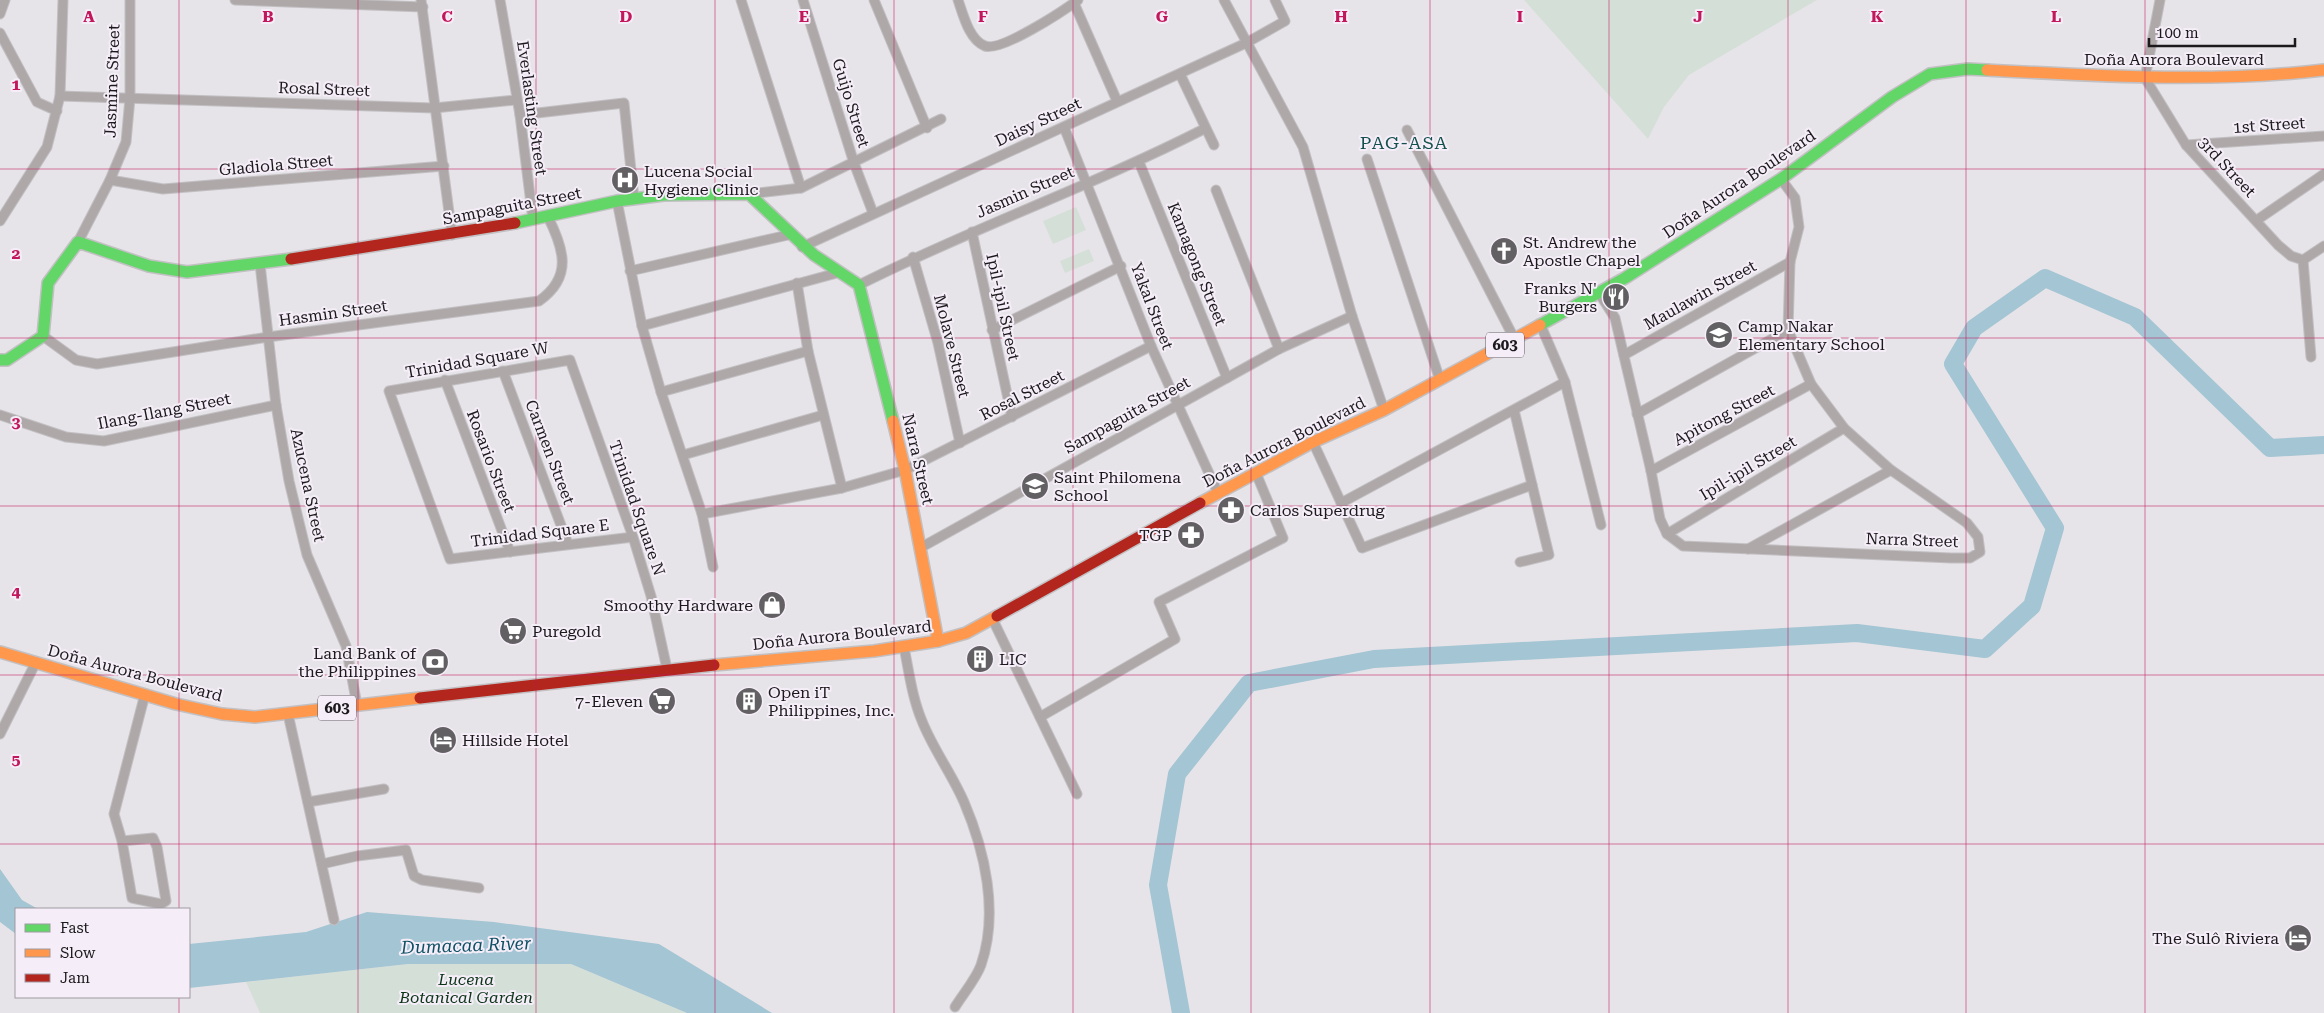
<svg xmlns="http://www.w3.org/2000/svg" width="2324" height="1013" viewBox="0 0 2324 1013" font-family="'Roboto Serif',serif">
<rect width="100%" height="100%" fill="#e7e4e9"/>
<g fill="#d4e0d7">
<polygon points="1524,0 1817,0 1689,75 1664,107 1648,139"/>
<polygon points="1076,207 1086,230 1053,244 1043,221"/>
<polygon points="1089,249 1094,261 1065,273 1060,261"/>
<polygon points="408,964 571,964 687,1013 260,1013 246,982"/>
</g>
<g fill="#a4c5d3">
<polygon points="0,869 22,900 38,909 16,909 16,934 0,922"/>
<polygon points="367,912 494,922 659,944 772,1013 687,1013 571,964 408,964 189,988 189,944 306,932"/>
</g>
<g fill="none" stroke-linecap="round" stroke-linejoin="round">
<polyline stroke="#a4c5d3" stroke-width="18" points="1181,1013 1158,885 1177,774 1249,683 1374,659 1857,633 1985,649 2032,606 2055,528 1953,364 1974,328 2045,278 2135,317 2270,448 2324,445"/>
<g stroke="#c2c0c3" stroke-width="11">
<g id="street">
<polyline points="235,0 423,7"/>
<polyline points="421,0 452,235"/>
<polyline points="500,0 520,115 533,220"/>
<polyline points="741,0 801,188"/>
<polyline points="803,0 854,163 873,213"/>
<polyline points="874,0 927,128"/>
<path d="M958 0C963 14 969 40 985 46 1001 52 1063 11 1078 0"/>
<polyline points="1224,0 1303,147 1352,316 1384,410"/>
<polyline points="2160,0 2145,78 2186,145 2278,245 2291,256 2303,260"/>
<polyline points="1074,3 1117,101"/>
<polyline points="0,14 5,0"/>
<polyline points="0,33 37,102 57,111"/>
<polyline points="1180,74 1214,145"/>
<polyline points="60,96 434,108 516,100"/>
<polyline points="520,115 624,103 634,199"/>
<polyline points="1064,127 1151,346 1218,493"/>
<polyline points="1407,130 1515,340"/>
<polyline points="2186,145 2324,136"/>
<polyline points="1367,159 1440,380"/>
<polyline points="1139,162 1227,378"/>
<polyline points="110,180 163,189 444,166"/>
<polyline points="1216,190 1279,349"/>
<polyline points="749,194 801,188 941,119"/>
<polyline points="617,201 642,326 661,392 702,514 713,567"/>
<polyline points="2257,220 2324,174"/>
<polyline points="0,221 47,147 60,96 63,0"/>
<polyline points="972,232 1012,417"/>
<polyline points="78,242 110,180 126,142 130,98 130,0"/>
<polyline points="802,247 1246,43 1285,21 1275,0"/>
<polyline points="913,257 938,343 960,443"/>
<polyline points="2303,260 2311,357"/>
<polyline points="2303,260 2324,246"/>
<polyline points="260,264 276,405 289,481 307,555 346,646 357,705"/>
<polyline points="630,271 788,235"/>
<polyline points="797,283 808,351 842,488"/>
<path d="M859 285C972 228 1092 186 1204 129"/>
<polyline points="1599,293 1615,318 1651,471 1660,519 1667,534 1683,546 1951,558 1970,558 1980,552 1978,537 1967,523 1891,470 1844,428 1811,384 1788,330 1790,262 1799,227 1795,198 1781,179"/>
<polyline points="642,326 837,273"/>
<polyline points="1541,326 1565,382 1601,525"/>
<polyline points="992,330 1121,266"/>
<path d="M43 336 76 360 97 364 268 337 539 301C573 277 564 249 548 217"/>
<polyline points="1624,355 1790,262"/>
<polyline points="503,371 568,544"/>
<polyline points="445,380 510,552"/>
<polyline points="661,392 808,351"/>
<polyline points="1514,410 1549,555 1520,562"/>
<polyline points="1637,414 1788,330"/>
<polyline points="0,415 66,437 104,441 276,405"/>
<polyline points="1313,442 1362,548 1532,485"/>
<polyline points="683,455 823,415"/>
<polyline points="1651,471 1811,384"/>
<polyline points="1341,503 1565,382"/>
<polyline points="702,514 842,488 905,470 1151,346"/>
<polyline points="1667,534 1844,428"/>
<polyline points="633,537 450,559 389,391 570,360 633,537 651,596 667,669"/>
<polyline points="920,548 1279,349 1352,316"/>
<polyline points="1748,549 1891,470"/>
<polyline points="993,620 1077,794"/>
<path d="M904 647C909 672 912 697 922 721 933 749 952 774 964 802 985 851 999 913 981 965 976 979 963 994 955 1007"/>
<polyline points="288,714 334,920"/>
<polyline points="1040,717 1175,639 1159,602 1283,538 1256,473"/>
<polyline points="0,734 36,662"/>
<polyline points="308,802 384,789"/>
<polyline points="122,841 153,838 157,847 166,901 161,904 132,898 122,841 114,814 145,694"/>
<polyline points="322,864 357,856 406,850 414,876 422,880 479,888"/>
</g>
</g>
<g stroke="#c2c0c3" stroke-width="14">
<g id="fast">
<polyline points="515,223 617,201 664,195 749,194 814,255 859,285 893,421"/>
<polyline points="1540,325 1625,278 1781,179 1892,97 1930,74 1968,69 1987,70"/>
<polyline points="0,360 7,360 43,336 48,283 78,242 149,266 187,272 291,259"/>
</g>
</g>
<g stroke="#c2c0c3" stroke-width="14">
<g id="slow">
<path d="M1987 70C2100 76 2212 83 2324 70"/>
<polyline points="893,421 905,470 938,641"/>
<polyline points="1200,503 1313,442 1384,410 1540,325"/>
<polyline points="0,652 176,704 222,714 255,717 420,698"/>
<polyline points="714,665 874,651 938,641 966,633 997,616"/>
</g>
</g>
<g stroke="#c2c0c3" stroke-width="14">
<g id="jam">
<polyline points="291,259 515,223"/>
<polyline points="997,616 1200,503"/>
<polyline points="420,698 714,665"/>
</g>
</g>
<use href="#street" stroke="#afa8a9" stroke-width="9"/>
<use href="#fast" stroke="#63d668" stroke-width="11"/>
<use href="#slow" stroke="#ff974d" stroke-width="11"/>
<use href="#jam" stroke="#b3261e" stroke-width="11"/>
</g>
<path fill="none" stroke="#c2185b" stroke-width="1" stroke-opacity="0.55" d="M179 0V909M358 0V1013M536 0V1013M715 0V1013M894 0V1013M1073 0V1013M1251 0V1013M1430 0V1013M1609 0V1013M1788 0V1013M1966 0V1013M2145 0V1013M0 169H2324M0 338H2324M0 506H2324M0 675H2324M0 844H2324M179 997V1013"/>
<defs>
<g id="hospital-disc" transform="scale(1.4375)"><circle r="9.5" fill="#636064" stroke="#f5eef9"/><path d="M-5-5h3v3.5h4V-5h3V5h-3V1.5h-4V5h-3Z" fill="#fff"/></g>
<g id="church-disc" transform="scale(1.4375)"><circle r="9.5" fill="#636064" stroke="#f5eef9"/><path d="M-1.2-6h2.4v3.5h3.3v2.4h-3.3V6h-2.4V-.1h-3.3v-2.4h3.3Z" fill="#fff"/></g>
<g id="restaurant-disc" transform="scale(1.4375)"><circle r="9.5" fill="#636064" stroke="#f5eef9"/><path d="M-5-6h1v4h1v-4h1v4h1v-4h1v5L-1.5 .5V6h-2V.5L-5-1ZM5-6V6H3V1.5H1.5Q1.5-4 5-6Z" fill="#fff"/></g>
<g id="school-disc" transform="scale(1.4375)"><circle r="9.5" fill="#636064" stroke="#f5eef9"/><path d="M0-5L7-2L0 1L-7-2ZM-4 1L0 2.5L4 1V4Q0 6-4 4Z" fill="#fff"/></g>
<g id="pharmacy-disc" transform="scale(1.4375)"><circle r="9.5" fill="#636064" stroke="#f5eef9"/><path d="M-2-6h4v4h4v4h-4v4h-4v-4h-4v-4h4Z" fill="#fff"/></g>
<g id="shop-disc" transform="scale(1.4375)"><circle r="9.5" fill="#636064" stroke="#f5eef9"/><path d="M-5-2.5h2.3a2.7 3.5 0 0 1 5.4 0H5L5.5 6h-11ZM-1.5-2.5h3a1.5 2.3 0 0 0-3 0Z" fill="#fff"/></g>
<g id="supermarket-disc" transform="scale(1.4375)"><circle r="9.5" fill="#636064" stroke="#f5eef9"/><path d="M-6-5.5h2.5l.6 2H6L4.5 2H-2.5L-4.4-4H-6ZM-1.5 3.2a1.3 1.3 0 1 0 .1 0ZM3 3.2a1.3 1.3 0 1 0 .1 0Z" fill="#fff"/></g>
<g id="building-disc" transform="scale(1.4375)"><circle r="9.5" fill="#636064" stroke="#f5eef9"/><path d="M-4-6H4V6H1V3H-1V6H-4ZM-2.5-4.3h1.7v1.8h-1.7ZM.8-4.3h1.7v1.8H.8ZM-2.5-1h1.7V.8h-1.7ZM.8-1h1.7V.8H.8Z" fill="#fff"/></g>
<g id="bank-disc" transform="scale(1.4375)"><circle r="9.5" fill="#636064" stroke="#f5eef9"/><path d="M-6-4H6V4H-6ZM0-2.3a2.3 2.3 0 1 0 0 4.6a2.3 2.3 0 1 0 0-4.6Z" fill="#fff"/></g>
<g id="hotel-disc" transform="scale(1.4375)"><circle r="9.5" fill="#636064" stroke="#f5eef9"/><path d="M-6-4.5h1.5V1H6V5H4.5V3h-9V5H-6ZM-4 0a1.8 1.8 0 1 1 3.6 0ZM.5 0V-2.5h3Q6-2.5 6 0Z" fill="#fff"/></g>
</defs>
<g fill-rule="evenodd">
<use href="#hospital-disc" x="625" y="180"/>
<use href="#church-disc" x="1504" y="251"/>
<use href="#restaurant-disc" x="1616" y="297"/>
<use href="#school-disc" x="1719" y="335"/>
<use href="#school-disc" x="1035" y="486"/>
<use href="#pharmacy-disc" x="1231" y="510"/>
<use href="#pharmacy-disc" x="1191" y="535"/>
<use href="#shop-disc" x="772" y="605"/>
<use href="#supermarket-disc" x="513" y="631"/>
<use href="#building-disc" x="980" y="659"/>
<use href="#bank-disc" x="435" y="662"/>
<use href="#supermarket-disc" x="662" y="701"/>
<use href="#building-disc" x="749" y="701"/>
<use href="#hotel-disc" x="443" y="740"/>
<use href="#hotel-disc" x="2298" y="938"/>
</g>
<g text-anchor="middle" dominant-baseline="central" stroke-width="4" stroke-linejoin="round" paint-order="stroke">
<g fill="#f5eef9" stroke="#5d595f" stroke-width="1">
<rect x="1486" y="332.5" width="38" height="25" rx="4"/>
<rect x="318" y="695.5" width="38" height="25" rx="4"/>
</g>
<g font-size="15" font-weight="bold" fill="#1c191d">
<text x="1505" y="345">603</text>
<text x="337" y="708">603</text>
</g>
<g font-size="16" fill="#1c191d" stroke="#f5eef9">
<text x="2174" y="59">Doña Aurora Boulevard</text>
<text transform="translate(112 81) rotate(-88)">Jasmine Street</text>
<text transform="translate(324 89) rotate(2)">Rosal Street</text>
<text transform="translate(851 103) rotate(73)">Guijo Street</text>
<text transform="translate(532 108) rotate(82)">Everlasting Street</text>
<text transform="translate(1038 122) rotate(-25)">Daisy Street</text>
<text transform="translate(2269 125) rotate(-4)">1st Street</text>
<text transform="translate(276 165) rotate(-5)">Gladiola Street</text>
<text transform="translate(2227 167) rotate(47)">3rd Street</text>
<text transform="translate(1739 184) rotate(-34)">Doña Aurora Boulevard</text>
<text transform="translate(1025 192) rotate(-24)">Jasmin Street</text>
<text transform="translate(512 206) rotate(-11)">Sampaguita Street</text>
<text transform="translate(1197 264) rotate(68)">Kamagong Street</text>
<text transform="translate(1700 295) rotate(-29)">Maulawin Street</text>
<text transform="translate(1152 306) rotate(69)">Yakal Street</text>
<text transform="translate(1003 307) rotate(78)">Ipil-ipil Street</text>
<text transform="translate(333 313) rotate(-8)">Hasmin Street</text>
<text transform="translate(952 346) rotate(76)">Molave Street</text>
<text transform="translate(477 360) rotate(-10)">Trinidad Square W</text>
<text transform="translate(1022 395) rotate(-27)">Rosal Street</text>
<text transform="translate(164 411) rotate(-11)">Ilang-Ilang Street</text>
<text transform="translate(1127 415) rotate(-29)">Sampaguita Street</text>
<text transform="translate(1724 415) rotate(-28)">Apitong Street</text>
<text transform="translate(1284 442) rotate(-27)">Doña Aurora Boulevard</text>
<text transform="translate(550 452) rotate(69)">Carmen Street</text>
<text transform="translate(918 459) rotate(77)">Narra Street</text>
<text transform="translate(491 461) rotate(69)">Rosario Street</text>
<text transform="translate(1748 468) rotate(-31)">Ipil-ipil Street</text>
<text transform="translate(308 485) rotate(78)">Azucena Street</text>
<text transform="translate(637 508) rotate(71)">Trinidad Square N</text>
<text transform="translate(540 533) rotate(-7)">Trinidad Square E</text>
<text transform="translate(1912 540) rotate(2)">Narra Street</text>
<text transform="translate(842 635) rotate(-6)">Doña Aurora Boulevard</text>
<text transform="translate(135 673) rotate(15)">Doña Aurora Boulevard</text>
</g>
<g font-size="16" fill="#1c191d" stroke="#f5eef9" text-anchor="start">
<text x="644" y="171">Lucena Social<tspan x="644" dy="18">Hygiene Clinic</tspan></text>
<text x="1523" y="242">St. Andrew the<tspan x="1523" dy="18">Apostle Chapel</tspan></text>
<text x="1597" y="288" text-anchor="end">Franks N'<tspan x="1597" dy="18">Burgers</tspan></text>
<text x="1738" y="326">Camp Nakar<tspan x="1738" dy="18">Elementary School</tspan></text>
<text x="1054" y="477">Saint Philomena<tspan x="1054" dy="18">School</tspan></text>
<text x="1250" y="510">Carlos Superdrug</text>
<text x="1172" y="535" text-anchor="end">TGP</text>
<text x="753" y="605" text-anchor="end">Smoothy Hardware</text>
<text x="532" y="631">Puregold</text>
<text x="416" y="653" text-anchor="end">Land Bank of<tspan x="416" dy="18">the Philippines</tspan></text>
<text x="999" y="659">LIC</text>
<text x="768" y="692">Open iT<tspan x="768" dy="18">Philippines, Inc.</tspan></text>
<text x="643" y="701" text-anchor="end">7-Eleven</text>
<text x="462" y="740">Hillside Hotel</text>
<text x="2279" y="938" text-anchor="end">The Sulô Riviera</text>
</g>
<g font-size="16" font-style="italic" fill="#0c3517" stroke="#f5eef9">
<text x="466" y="979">Lucena<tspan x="466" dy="18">Botanical Garden</tspan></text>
</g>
<g font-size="18" letter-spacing="1" fill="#124f4d" stroke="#f5eef9">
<text x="1404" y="142">PAG-ASA</text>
</g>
<g font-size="18" font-style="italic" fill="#0e5164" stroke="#f5eef9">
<text transform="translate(466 945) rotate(-2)">Dumacaa River</text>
</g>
</g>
<g font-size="16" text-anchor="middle" font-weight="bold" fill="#c2185b" stroke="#f5eef9" stroke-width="4" stroke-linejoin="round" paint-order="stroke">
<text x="89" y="22">A</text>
<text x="268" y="22">B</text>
<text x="447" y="22">C</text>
<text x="626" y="22">D</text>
<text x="804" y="22">E</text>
<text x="983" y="22">F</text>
<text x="1162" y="22">G</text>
<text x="1341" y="22">H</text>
<text x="1520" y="22">I</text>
<text x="1698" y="22">J</text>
<text x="1877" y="22">K</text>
<text x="2056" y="22">L</text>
<text x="16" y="90">1</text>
<text x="16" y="259">2</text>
<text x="16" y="428">3</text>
<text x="16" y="597">4</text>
<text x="16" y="765">5</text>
</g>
<rect x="15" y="908" width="175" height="90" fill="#f5eef9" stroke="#9e99a1"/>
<rect x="25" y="924" width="25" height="8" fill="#63d668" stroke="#9e99a1"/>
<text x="60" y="933" font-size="15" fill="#1c191d">Fast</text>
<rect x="25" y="949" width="25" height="8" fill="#ff974d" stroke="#9e99a1"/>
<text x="60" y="958" font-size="15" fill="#1c191d">Slow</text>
<rect x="25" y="974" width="25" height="8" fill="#b3261e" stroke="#9e99a1"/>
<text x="60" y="983" font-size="15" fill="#1c191d">Jam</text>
<path d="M2149 38v8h146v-8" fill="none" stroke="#1c191d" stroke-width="2.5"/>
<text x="2156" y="38" font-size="15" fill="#1c191d" stroke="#f5eef9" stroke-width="4" paint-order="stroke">100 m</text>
</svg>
